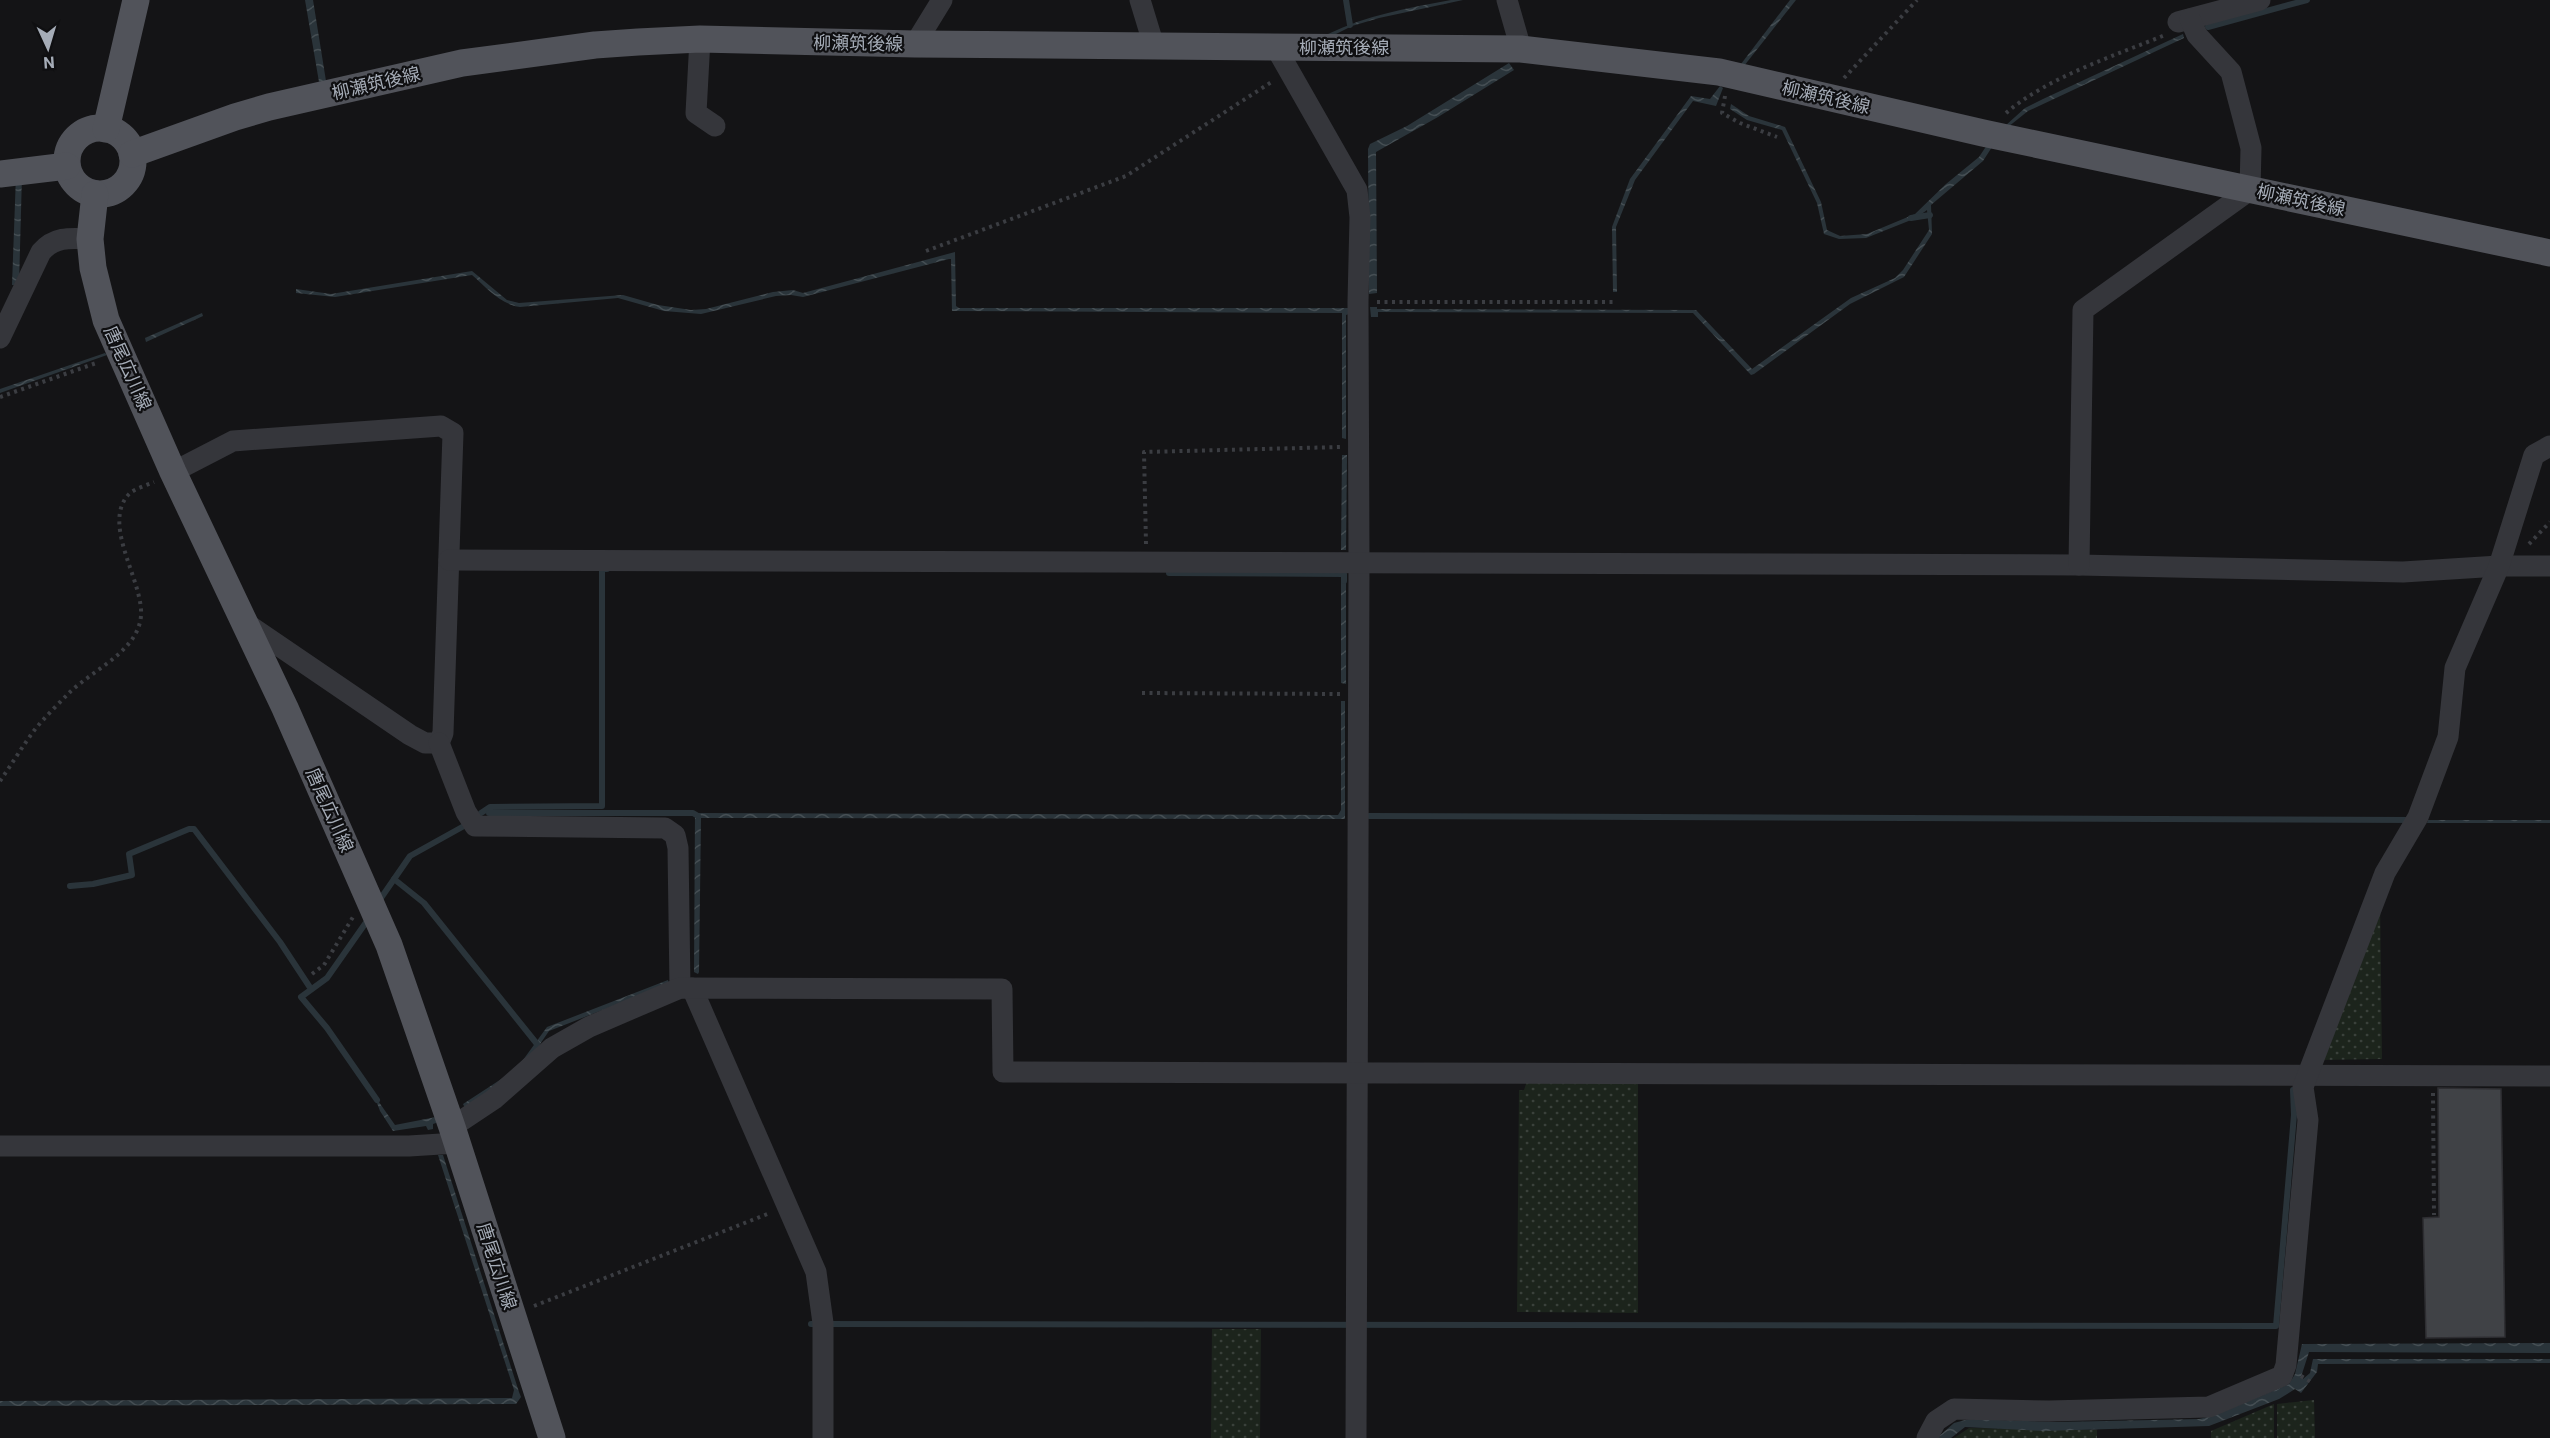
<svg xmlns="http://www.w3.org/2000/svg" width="2550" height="1438" viewBox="0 0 2550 1438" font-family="Roboto,'Noto Sans JP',sans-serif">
<defs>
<pattern id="grass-dots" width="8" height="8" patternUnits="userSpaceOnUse" patternTransform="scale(1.5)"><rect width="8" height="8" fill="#1c241c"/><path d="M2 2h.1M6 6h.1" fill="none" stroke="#3a413b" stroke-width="1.8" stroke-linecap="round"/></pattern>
<pattern id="water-waves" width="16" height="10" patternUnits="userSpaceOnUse" patternTransform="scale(1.5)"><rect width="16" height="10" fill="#2a343a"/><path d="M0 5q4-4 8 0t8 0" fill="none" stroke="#464f54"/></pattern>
</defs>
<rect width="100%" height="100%" fill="#141416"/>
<g fill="url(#grass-dots)">
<polygon points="2380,901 2382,1059 2320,1060"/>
<polygon points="1527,1081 1638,1081 1638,1313 1517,1312 1519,1090 1524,1090"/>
<polygon points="1212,1329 1261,1329 1260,1438 1211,1438"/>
<polygon points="2314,1400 2315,1438 2277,1438 2277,1404"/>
<polygon points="2274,1404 2274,1438 2211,1438 2211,1431"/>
<polygon points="1969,1428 2097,1430 2097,1438 1954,1438"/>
</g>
<g fill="url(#water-waves)">
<polygon points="305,0 313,0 326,81 319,82"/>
<path d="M1451 0H1463L1379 18 1352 26 1330 37 1328 34C1367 15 1408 8 1451 0Z"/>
<polygon points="1790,0 1796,0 1744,66 1741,64"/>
<polygon points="2183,34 2184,38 2028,111 2008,127 2005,126 2025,108 2043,99"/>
<polygon points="1509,63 1514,70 1438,117 1376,152 1377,293 1369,294 1368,149 1370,144 1407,126"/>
<polygon points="1720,86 1723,88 1716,106 1693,101 1635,180 1616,227 1617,292 1613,292 1612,227 1630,179 1691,96 1710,99"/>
<polygon points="1731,104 1749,116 1785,127 1821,202 1827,230 1840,236 1867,234 1915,214 1946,184 1979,157 1987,145 1992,147 1983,161 1931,205 1932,234 1904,277 1850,304 1754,374 1751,375 1693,313 1378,312 1378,317 1371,317 1370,307 1377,307 1377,309 1696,310 1752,369 1851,298 1895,278 1903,270 1929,230 1927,210 1916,218 1866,238 1839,239 1824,234 1817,203 1782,130 1747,120 1730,109"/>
<polygon points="16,175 22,175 19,285 12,285"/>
<path d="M955 252 956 306 959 308H1349V314L1346 315V439L1342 438V313L952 311 951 259H949L803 297 791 295 776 296 701 314 664 311 618 298 520 307C500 304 487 288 472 275L335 297 296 293V289L331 294 472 271 507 300 519 303 623 295 658 305 691 310 706 309 773 292 793 290 803 293Z"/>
<polygon points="202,313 203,316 146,342 145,338"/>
<polygon points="105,353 107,355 0,393 0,389"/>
<polygon points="1342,455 1347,455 1346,550 1341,550"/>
<polygon points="1341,574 1346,574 1346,684 1341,683"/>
<polygon points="1341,701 1345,701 1345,819 701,818 699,972 698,974 694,972 695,813 1338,815 1341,810"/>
<polygon points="2428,820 2550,820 2550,823 2427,823"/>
<polygon points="668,980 669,984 549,1031 525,1066 465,1108 463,1104 509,1074 523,1060 547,1027"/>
<polygon points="374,1095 395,1125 436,1117 436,1123 433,1124 433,1129 428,1130 426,1126 393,1131 380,1111"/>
<polygon points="438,1155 443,1155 519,1392 521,1397 516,1404 0,1406 0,1401 512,1398 514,1390"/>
<polygon points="2550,1343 2550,1353 2309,1352 2301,1377 2303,1379 2310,1373 2313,1359 2550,1359 2550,1363 2318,1364 2317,1372 2301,1393 2295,1389 2279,1399 2209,1426 2043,1431 1965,1427 1951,1438 1937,1438 1954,1423 1969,1419 2057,1422 2199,1419 2215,1415 2289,1384 2295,1374 2302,1344"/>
</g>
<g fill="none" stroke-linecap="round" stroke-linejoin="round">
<g stroke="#2a343a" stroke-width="6">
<polyline points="1346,0 1350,25"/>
<polyline points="2208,27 2307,0"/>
<polyline points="1911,218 1930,215"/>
<polyline points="1169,573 1344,574 1344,581"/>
<polyline points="481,813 490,807 602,806 602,569 607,569"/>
<polyline points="489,813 693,813 698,816"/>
<polyline points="1369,816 2412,820"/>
<polyline points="394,879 424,903 537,1044"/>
<polyline points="70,886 93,884 132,875 129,854 189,829 194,829 280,942 311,989"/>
<polyline points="381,898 410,856 464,826"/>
<polyline points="367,921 327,978 301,997 327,1028 377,1100"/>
<polyline points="811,1324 2276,1326 2294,1115 2293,1090"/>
</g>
</g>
<polygon fill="#404246" stroke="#2e2e32" stroke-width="1.5" points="2438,1088 2501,1089 2505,1337 2426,1338 2423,1218 2439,1217"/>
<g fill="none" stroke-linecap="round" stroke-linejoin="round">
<g stroke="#3b3d42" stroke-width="4" stroke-dasharray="3 4.5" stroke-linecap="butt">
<polyline points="1844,78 1917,0"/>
<polyline points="1725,96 1722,113 1740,123 1777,137"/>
<path d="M2006 113C2048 77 2114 56 2165 35"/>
<polyline points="926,251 1126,176 1273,81"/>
<polyline points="1377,302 1616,302"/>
<polyline points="0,397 99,362"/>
<polyline points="1146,544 1144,452 1340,447"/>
<polyline points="2529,544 2550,522"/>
<polyline points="1142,693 1340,694"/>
<path d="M0 781C12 764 23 745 36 728 46 716 59 703 70 692 92 671 133 653 140 622 149 588 99 526 129 494 134 489 147 485 154 482"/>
<polyline points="312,974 324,965 353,917"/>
<polyline points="2433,1093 2434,1215"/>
<polyline points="534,1306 770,1213"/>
<polyline points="2301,1376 2311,1382"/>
</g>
<g stroke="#35363b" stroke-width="21">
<polyline points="1140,0 1154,46"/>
<polyline points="1507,0 1521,49"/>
<polyline points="2178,22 2260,0"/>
<polyline points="700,39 696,113 715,126"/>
<polyline points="915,44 942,0"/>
<polyline points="1275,46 1357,190 1360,217 1358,302 1359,564 1356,1438"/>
<path d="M0 338 41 252C55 236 71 238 90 239"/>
<polyline points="173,472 233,441 441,426 453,433 443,733 439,743 425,743 410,735 244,622"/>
<polyline points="449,560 2079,565 2403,572 2499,566 2550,566"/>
<polyline points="2079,565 2083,310 2250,190 2251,148 2231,72 2197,35 2190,19"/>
<polyline points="439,743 466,812 475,826 665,828 675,835 678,848 680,988"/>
<polyline points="692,988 816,1272 823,1323 823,1438"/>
<path d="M452 1127 494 1099 552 1048 589 1027 680 988 1002 989 1003 1072C1518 1076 2034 1073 2550 1076"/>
<polyline points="0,1146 409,1146 457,1143"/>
<polyline points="1927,1438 1936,1421 1954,1409 2049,1411 2209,1407 2282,1376 2286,1365 2308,1120 2303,1087 2385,873 2418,817 2448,737 2455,668 2499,566 2534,455 2550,446"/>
</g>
<g stroke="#51535a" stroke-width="27">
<circle cx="100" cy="161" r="33"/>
<polyline points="106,129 136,0"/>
<polyline points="132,154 235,117 269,107 462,63 595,45 638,42 700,39 915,44 1521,49 1719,72 1983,133 2550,253"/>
<polyline points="0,174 67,166"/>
<polyline points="95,194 90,239 93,268 106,320 173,472 285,708 389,945 452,1127 552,1438"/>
</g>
</g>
<g text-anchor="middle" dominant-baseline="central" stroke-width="4.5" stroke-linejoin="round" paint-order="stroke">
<g font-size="18" fill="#a5acb7" stroke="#0f0f11">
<text transform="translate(858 43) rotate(1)">柳瀬筑後線</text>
<text x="1344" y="47">柳瀬筑後線</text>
<text transform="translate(376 83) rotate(-13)">柳瀬筑後線</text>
<text transform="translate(1826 97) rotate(13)">柳瀬筑後線</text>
<text transform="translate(2301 200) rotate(12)">柳瀬筑後線</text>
<text transform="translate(128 368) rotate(66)">唐尾広川線</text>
<text transform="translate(330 810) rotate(66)">唐尾広川線</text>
<text transform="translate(497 1266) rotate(72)">唐尾広川線</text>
</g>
</g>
<g transform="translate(48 48) rotate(176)" stroke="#0f0f11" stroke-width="4.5" paint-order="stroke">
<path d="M0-4.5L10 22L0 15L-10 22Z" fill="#a5acb7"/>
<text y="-9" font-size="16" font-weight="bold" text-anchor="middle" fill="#a5acb7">N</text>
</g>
</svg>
